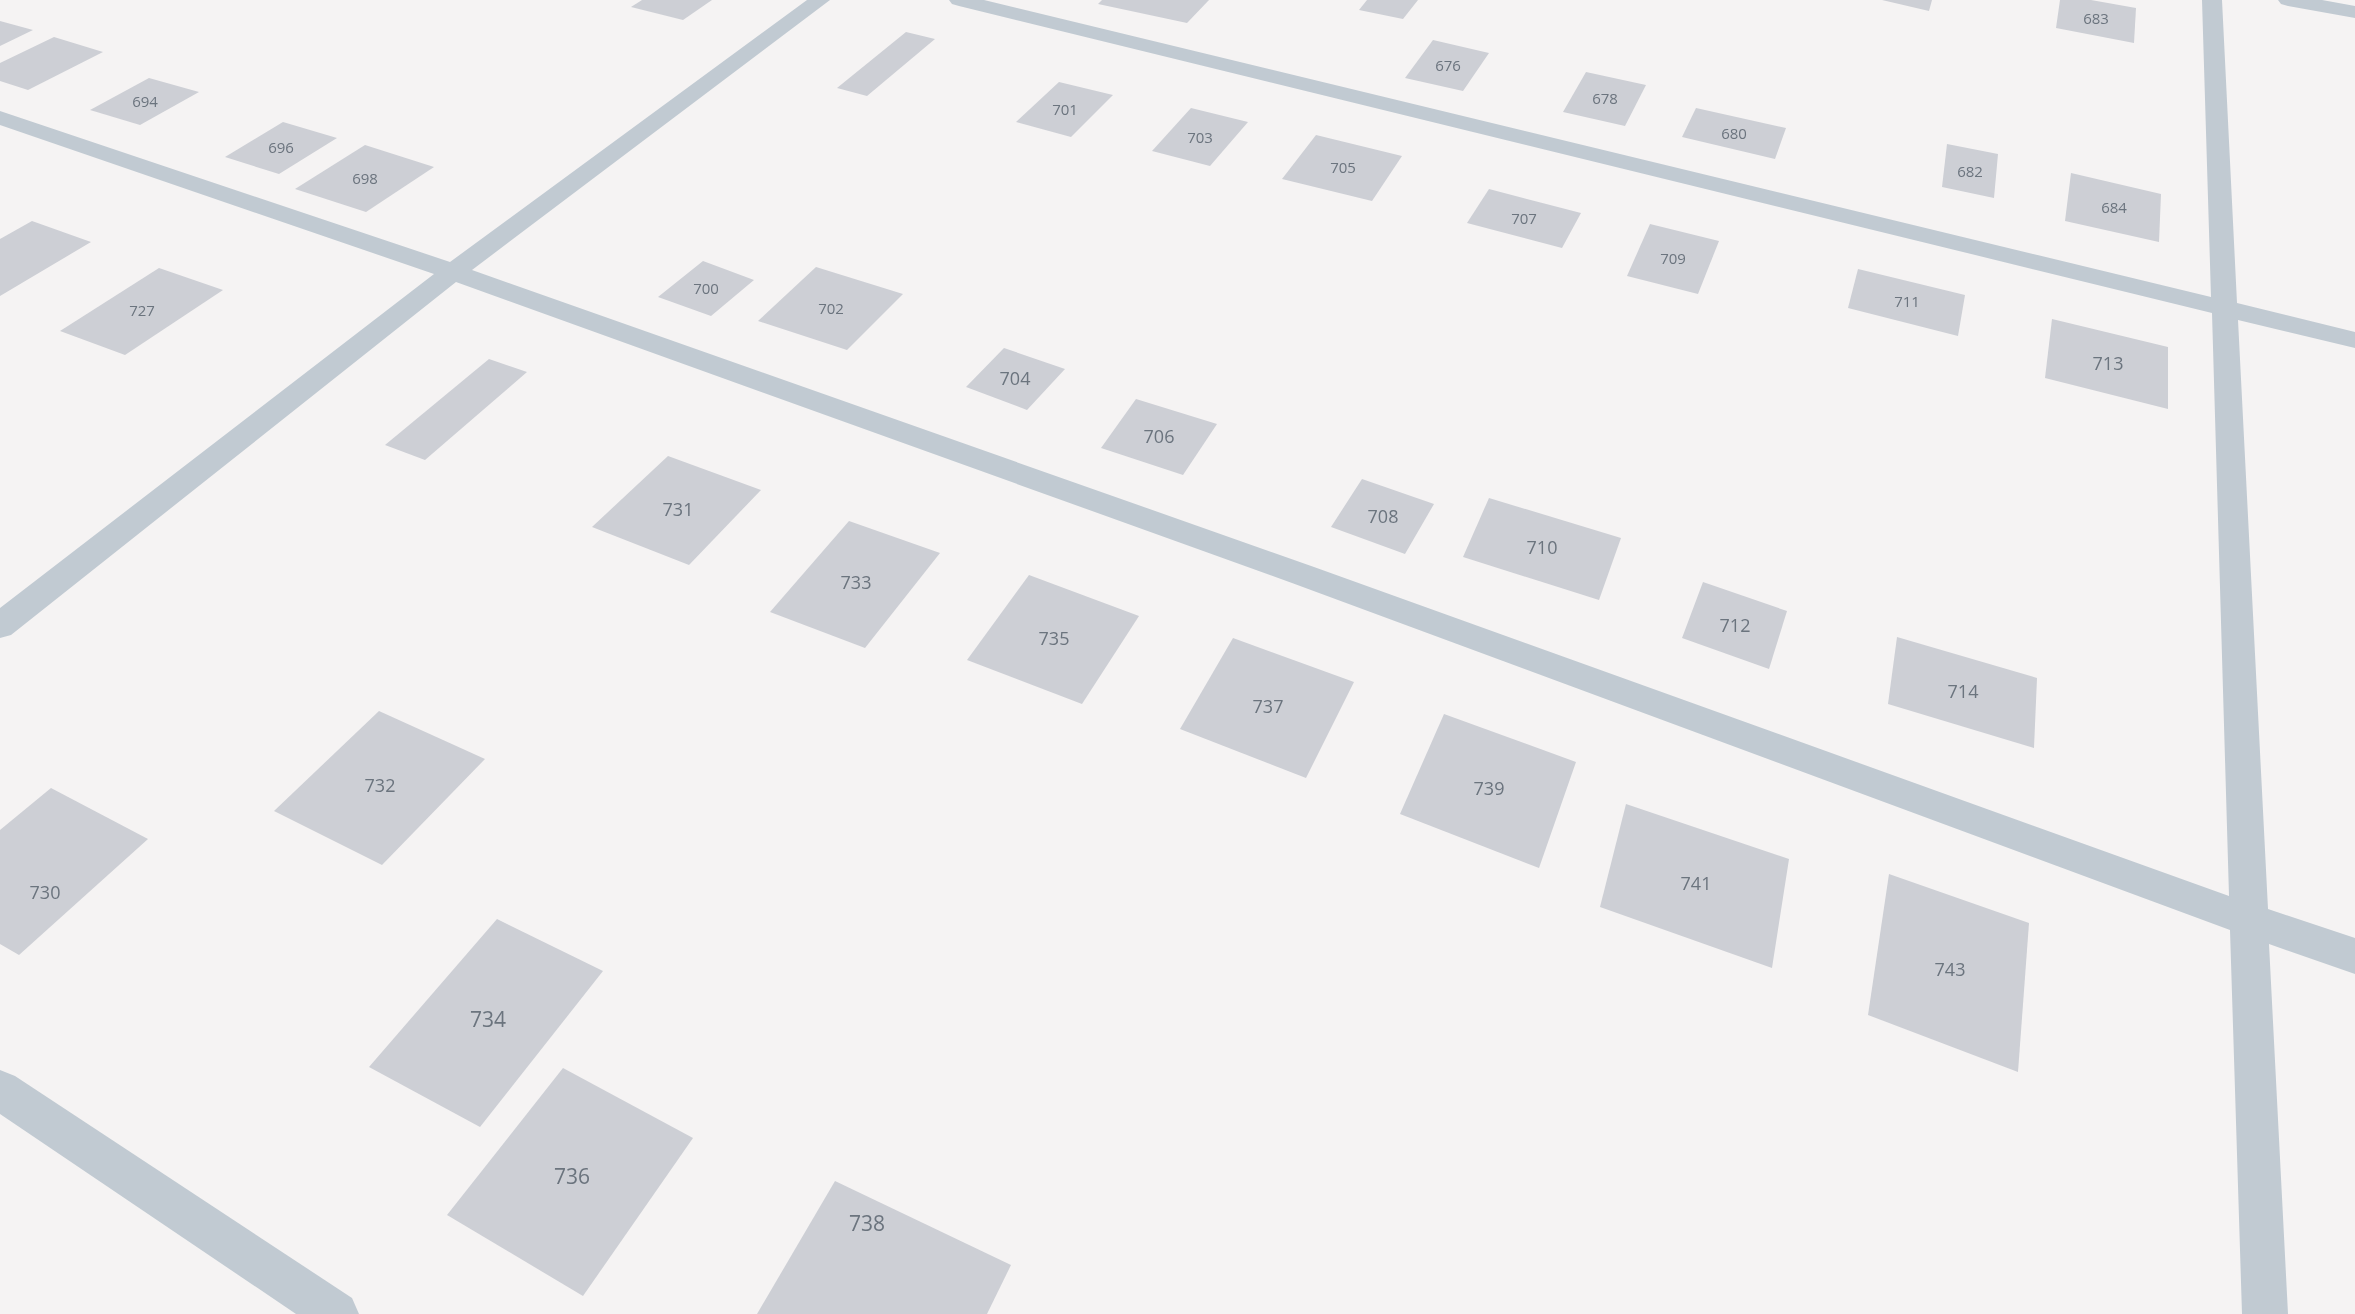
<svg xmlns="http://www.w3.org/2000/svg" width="2355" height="1314" viewBox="0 0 2355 1314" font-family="'Open Sans',sans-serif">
<rect width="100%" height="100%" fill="#f5f3f3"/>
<g fill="#cdcfd5">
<polygon points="642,0 712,0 683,20 631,7"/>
<polygon points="1102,0 1209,0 1187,23 1098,4"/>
<polygon points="1367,0 1418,0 1403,19 1359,10"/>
<polygon points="1882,0 1932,0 1929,11"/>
<polygon points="2060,0 2091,0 2136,8 2134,43 2056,28"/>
<polygon points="0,21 33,30 0,46"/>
<polygon points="906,32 935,39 867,96 837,88"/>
<polygon points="54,37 103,52 28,90 0,81 0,63"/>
<polygon points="1433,40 1489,53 1463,91 1405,78"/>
<polygon points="1586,72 1646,85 1625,126 1563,112"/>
<polygon points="149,78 199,92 140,125 90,110"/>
<polygon points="1059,82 1113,95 1071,137 1016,122"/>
<polygon points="1191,108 1248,122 1210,166 1152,151"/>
<polygon points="1696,108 1786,128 1775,159 1682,137"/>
<polygon points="283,122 337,138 279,174 225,157"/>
<polygon points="1316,135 1402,156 1372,201 1282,179"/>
<polygon points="1947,144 1998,154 1994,198 1942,187"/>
<polygon points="365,145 434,167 366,212 295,189"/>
<polygon points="2071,173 2161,194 2159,242 2065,221"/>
<polygon points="1489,189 1581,213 1562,248 1467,223"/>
<polygon points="32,221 91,242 0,296 0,239"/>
<polygon points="1650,224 1719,241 1698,294 1627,276"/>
<polygon points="703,261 754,280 711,316 658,297"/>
<polygon points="816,267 903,294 847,350 758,321"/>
<polygon points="159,268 223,290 125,355 60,331"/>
<polygon points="1858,269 1965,295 1958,336 1848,308"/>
<polygon points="2052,319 2168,347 2168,409 2045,378"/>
<polygon points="1004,348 1065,369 1027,410 966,387"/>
<polygon points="489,359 527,372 425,460 385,445"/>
<polygon points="1136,399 1217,424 1183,475 1101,448"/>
<polygon points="668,456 761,490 689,565 592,527"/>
<polygon points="1362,479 1434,504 1405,554 1331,527"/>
<polygon points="1489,498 1621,538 1599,600 1463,557"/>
<polygon points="849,521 940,553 865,648 770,612"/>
<polygon points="1029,575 1139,616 1082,704 967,660"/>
<polygon points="1703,582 1787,611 1769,669 1682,638"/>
<polygon points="1897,637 2037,678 2034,748 1888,704"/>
<polygon points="1233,638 1354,682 1306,778 1180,729"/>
<polygon points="379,711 485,759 382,865 274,811"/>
<polygon points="1444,714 1576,762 1539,868 1400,814"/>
<polygon points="51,788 148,839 19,955 0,944 0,830"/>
<polygon points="1626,804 1789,859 1772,968 1600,907"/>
<polygon points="1889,874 2029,923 2018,1072 1868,1015"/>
<polygon points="497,919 603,971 480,1127 369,1067"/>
<polygon points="563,1068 693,1138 583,1296 447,1215"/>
<polygon points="835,1181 1011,1265 987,1314 757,1314"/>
</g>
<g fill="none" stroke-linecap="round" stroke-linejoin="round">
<g fill="#c1cad2" fill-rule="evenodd">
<polygon points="807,0 830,0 472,270 1314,567 2229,896 2212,313 959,6 952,4 949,0 984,0 2211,297 2202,0 2222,0 2237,303 2355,332 2355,348 2238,320 2268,909 2355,938 2355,974 2269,944 2288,1314 2242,1314 2230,930 1292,583 456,282 11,635 0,638 0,608 434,274 0,125 0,111 450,262"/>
<polygon points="2278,0 2322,0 2355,6 2355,18 2288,6 2281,4"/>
<polygon points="0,1070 15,1076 352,1298 359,1314 296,1314 0,1114"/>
</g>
</g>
<g text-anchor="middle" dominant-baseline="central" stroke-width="4.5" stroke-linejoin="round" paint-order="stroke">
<g font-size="15" fill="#6b747e">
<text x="2096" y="18">683</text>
<text x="1448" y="65">676</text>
<text x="1605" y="98">678</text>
<text x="145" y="101">694</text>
<text x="1065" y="109">701</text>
<text x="1734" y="133">680</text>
<text x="1200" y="137">703</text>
<text x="281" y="147">696</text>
<text x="1343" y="167">705</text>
<text x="1970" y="171">682</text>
<text x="365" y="178">698</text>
<text x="2114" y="207">684</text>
<text x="1524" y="218">707</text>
<text x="1673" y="258">709</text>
<text x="706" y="288">700</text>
<text x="1907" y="301">711</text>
<text x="831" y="308">702</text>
<text x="142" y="310">727</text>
</g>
<g font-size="18" fill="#6b747e">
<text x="2108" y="363">713</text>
<text x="1015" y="378">704</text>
<text x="1159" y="436">706</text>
<text x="678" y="509">731</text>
<text x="1383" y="516">708</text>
<text x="1542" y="547">710</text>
<text x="856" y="582">733</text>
<text x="1735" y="625">712</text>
<text x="1054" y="638">735</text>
<text x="1963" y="691">714</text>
<text x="1268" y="706">737</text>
<text x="380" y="785">732</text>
<text x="1489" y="788">739</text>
<text x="1696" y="883">741</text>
<text x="45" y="892">730</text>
<text x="1950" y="969">743</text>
</g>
<g font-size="21" fill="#6b747e">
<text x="488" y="1019">734</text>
<text x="572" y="1176">736</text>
<text x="867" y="1223">738</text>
</g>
</g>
</svg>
